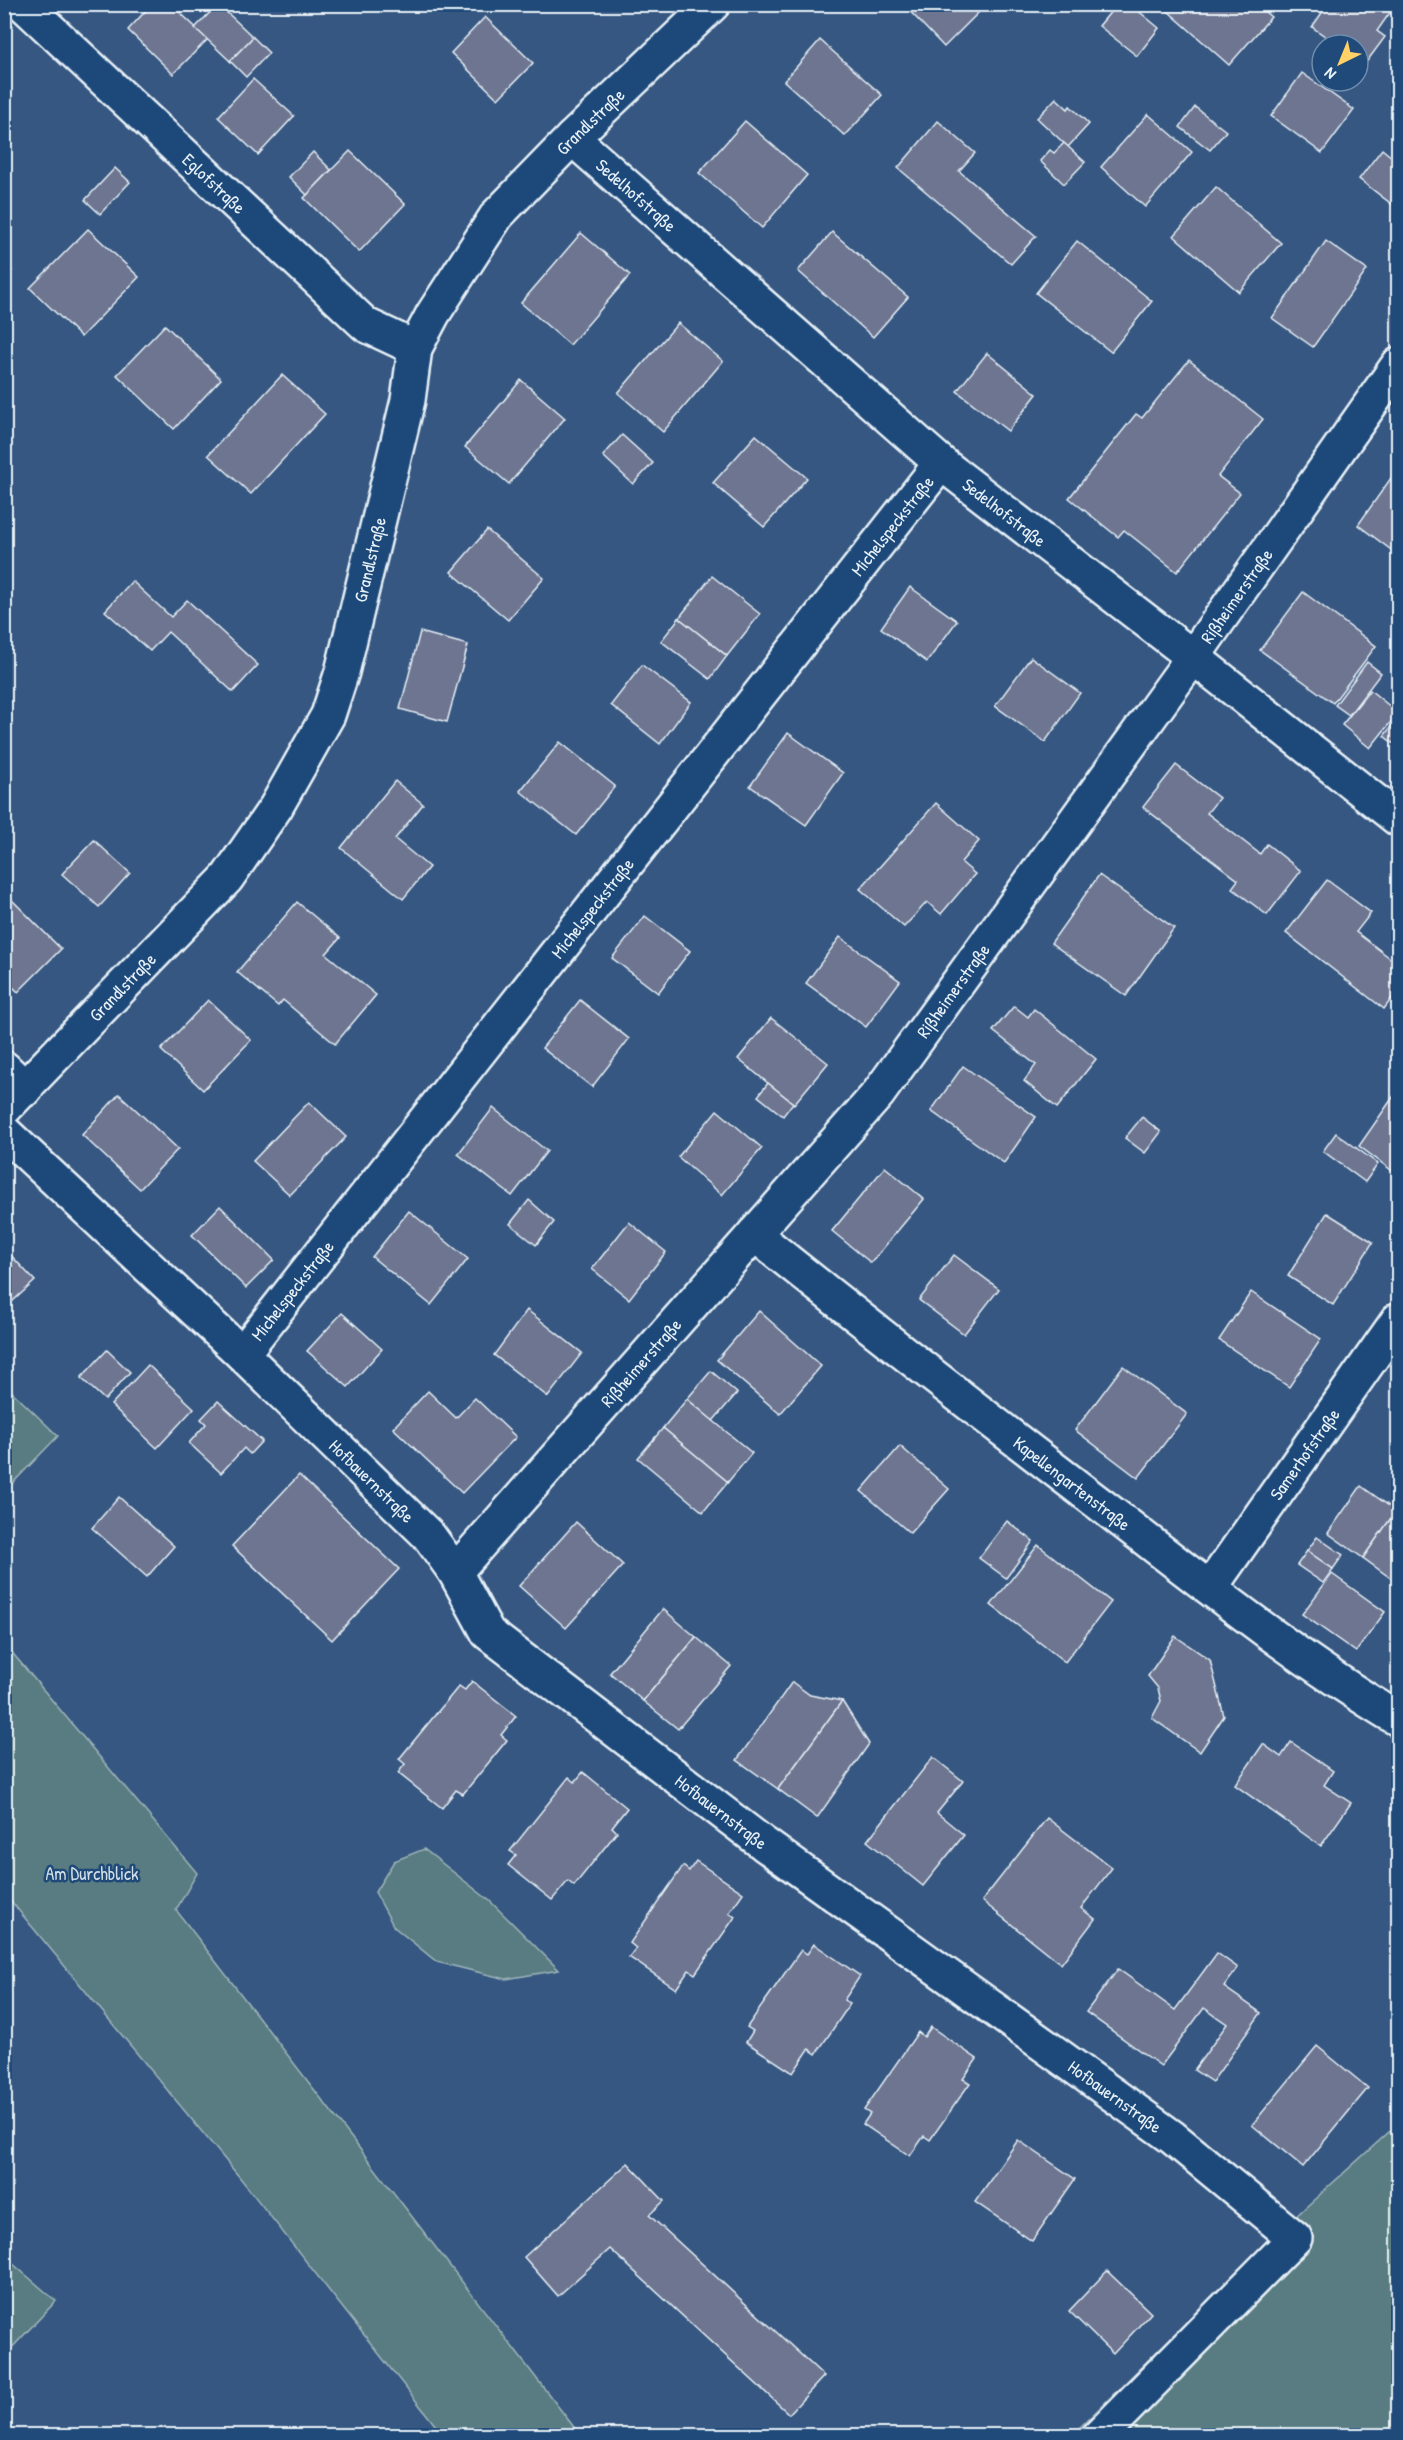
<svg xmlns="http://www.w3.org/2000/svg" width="1403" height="2440" viewBox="0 0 1403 2440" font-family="'Patrick Hand',sans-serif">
<rect width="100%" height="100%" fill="#365781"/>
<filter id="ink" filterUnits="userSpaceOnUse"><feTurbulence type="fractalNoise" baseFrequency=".0167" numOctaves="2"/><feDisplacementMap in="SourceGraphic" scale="12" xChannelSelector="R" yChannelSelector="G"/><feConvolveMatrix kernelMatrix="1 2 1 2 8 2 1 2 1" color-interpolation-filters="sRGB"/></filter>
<g filter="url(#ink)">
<g fill="#587c81" stroke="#a0b6bc" stroke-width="1.5">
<polygon points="5,1385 58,1436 5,1491 4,1491"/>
<polygon points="4,1643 197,1873 176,1910 580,2435 443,2435 241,2179 5,1894"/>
<polygon points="424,1849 490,1901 559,1970 506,1979 437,1962 394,1927 375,1892 394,1861"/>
<polygon points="1398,2124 1398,2435 1071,2436 1285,2226"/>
<polygon points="5,2257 56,2301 5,2355"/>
</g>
<g fill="#6d7490" stroke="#e8f1f8" stroke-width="1.5">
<polygon points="152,4 171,4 208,39 173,74 128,30"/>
<polygon points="218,4 253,37 230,61 195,28"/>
<polygon points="903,4 987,4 944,47"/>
<polygon points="1117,4 1130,4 1159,28 1137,56 1099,26"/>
<polygon points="1160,4 1256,4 1271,17 1229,65"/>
<polygon points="1328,4 1396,4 1377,31 1385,37 1365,64 1358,59 1358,45 1338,45 1312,27"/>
<polygon points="485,17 533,63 498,99 451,53"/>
<polygon points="253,37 269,53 246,77 230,61"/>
<polygon points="820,40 882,95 845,136 784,81"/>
<polygon points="1302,73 1354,110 1322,153 1271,116"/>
<polygon points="253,79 294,116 258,155 218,117"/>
<polygon points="1056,98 1068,109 1070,106 1089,124 1068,147 1037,118"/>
<polygon points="1195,107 1226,131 1210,150 1180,127"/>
<polygon points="1148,114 1192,152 1145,207 1101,167"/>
<polygon points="745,121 807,175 762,228 699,173"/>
<polygon points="938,121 975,153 959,171 1036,236 1011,264 898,168"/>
<polygon points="1064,143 1085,162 1064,184 1040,161 1050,150 1054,153"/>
<polygon points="1382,149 1398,162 1398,209 1359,179"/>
<polygon points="350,151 405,204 359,252 304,198"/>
<polygon points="313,152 331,170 307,195 289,177"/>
<polygon points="115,168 130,182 100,214 85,200"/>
<polygon points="1216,187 1281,243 1239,292 1174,236"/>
<polygon points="88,229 139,277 81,337 30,288"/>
<polygon points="832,232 908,297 873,337 798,271"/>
<polygon points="581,233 630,275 570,345 521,303"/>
<polygon points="1077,241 1152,301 1111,352 1036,293"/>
<polygon points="1326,241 1367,270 1313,347 1272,318"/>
<polygon points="4,263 12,271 4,278"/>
<polygon points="678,323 723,361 663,432 618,393"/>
<polygon points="165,325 221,379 174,429 117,375"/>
<polygon points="987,353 1037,394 1008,431 957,391"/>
<polygon points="1189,360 1263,419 1218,476 1240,493 1177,572 1124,530 1118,537 1069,498 1136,414 1142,418"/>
<polygon points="282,375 325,414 251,494 208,455"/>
<polygon points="521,380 565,418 509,484 465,447"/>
<polygon points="622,435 653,463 633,484 603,456"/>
<polygon points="756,435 807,478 764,527 713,483"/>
<polygon points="1398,468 1398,555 1358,525"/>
<polygon points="487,530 544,578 508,620 451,572"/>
<polygon points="712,576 760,614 727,656 679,618"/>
<polygon points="132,581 171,617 187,600 258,665 233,692 168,632 150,651 105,611"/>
<polygon points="910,587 957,621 927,662 881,628"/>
<polygon points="1303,592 1376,646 1333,703 1260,650"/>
<polygon points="679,618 727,656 710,679 661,641"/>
<polygon points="420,632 468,645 447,722 400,709"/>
<polygon points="1031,657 1080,693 1045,742 995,706"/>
<polygon points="1367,662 1381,673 1349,715 1335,705"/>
<polygon points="642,665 691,702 660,744 611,705"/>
<polygon points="1370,690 1398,713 1370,748 1342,725"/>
<polygon points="1398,717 1398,747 1384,736"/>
<polygon points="788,733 843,773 806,825 750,786"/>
<polygon points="560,742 615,786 576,835 520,791"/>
<polygon points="1176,765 1219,798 1207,813 1260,854 1267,844 1301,871 1267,915 1232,888 1238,880 1143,807"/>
<polygon points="395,781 423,804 395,839 429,867 403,899 341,848"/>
<polygon points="936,803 979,841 961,862 975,874 941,914 927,902 904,927 860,889"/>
<polygon points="94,840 130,873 99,907 62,874"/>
<polygon points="1099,875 1174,928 1126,996 1051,943"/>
<polygon points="1327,880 1371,913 1356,932 1398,964 1398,990 1384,1009 1286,933"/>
<polygon points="8,896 61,949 18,992 4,978 4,900"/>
<polygon points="297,902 340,938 326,954 376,995 335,1044 283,1000 278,1006 237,972"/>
<polygon points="645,916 690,951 658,993 612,958"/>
<polygon points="840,937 900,981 866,1027 806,983"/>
<polygon points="208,1000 251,1040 203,1090 161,1050"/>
<polygon points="580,1000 629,1039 592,1087 542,1048"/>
<polygon points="1014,1006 1028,1017 1034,1009 1096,1059 1057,1108 1024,1081 1036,1065 993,1031"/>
<polygon points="771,1018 828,1063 794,1104 738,1059"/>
<polygon points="963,1066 1036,1117 1004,1163 931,1111"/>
<polygon points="768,1083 793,1103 783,1116 758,1096"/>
<polygon points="1398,1090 1398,1175 1359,1146"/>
<polygon points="119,1094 178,1149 140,1189 82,1135"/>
<polygon points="309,1102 346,1137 290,1195 253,1161"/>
<polygon points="493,1108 547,1151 512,1196 458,1154"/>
<polygon points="717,1110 762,1148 722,1195 678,1157"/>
<polygon points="1142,1117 1161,1132 1145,1153 1125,1138"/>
<polygon points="1336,1133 1378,1164 1365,1182 1323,1151"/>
<polygon points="885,1167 924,1199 871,1263 832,1231"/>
<polygon points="529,1200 554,1222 536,1245 510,1224"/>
<polygon points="220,1206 274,1260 246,1288 192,1235"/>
<polygon points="409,1211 468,1259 431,1305 372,1257"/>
<polygon points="1327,1213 1373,1242 1333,1305 1288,1276"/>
<polygon points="629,1222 666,1252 629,1299 592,1269"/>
<polygon points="4,1248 35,1281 4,1309"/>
<polygon points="954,1255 999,1289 964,1334 919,1300"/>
<polygon points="1251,1292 1321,1339 1289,1387 1219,1340"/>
<polygon points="527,1310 582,1353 548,1397 494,1355"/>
<polygon points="759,1311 821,1366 780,1414 717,1360"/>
<polygon points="342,1313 382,1349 348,1387 307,1351"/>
<polygon points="107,1350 130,1372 105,1400 81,1378"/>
<polygon points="148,1365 194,1408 157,1448 111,1405"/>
<polygon points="1123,1366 1187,1414 1138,1478 1075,1430"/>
<polygon points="711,1371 737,1393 713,1421 687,1399"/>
<polygon points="428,1391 456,1418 475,1398 516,1437 462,1493 393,1428"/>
<polygon points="687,1399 752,1453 728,1482 663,1428"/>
<polygon points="218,1401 262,1441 250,1454 244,1448 221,1473 189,1443 206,1424 201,1419"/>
<polygon points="663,1428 728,1482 703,1512 638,1458"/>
<polygon points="900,1446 949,1489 910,1533 861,1491"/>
<polygon points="299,1475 399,1569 332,1640 232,1546"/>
<polygon points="1361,1486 1396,1511 1363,1558 1328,1533"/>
<polygon points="119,1497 174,1546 147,1577 92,1528"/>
<polygon points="1396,1511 1398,1512 1398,1579 1396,1582 1363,1558"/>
<polygon points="1007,1521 1033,1541 1006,1578 979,1558"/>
<polygon points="576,1522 623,1565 566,1628 519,1586"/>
<polygon points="1317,1537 1343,1555 1333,1569 1307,1551"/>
<polygon points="1038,1545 1111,1602 1065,1662 991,1605"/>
<polygon points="1307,1551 1333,1569 1323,1583 1297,1565"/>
<polygon points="1332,1574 1385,1612 1356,1652 1302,1614"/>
<polygon points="663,1609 696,1637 643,1701 610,1673"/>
<polygon points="1175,1636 1210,1660 1224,1716 1200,1752 1152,1718 1161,1701 1158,1688 1148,1676"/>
<polygon points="696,1637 731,1666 678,1729 643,1701"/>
<polygon points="472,1681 516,1716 501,1735 507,1740 463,1794 456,1790 442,1808 398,1773 405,1764 399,1759 459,1686 465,1690"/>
<polygon points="792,1682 810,1695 842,1701 778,1789 737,1760"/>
<polygon points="842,1701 869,1744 817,1818 778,1789"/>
<polygon points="1291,1742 1333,1771 1324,1785 1351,1803 1321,1846 1235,1785 1263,1744 1281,1757"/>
<polygon points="933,1757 963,1781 937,1813 964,1835 923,1886 867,1841"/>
<polygon points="583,1772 627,1808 612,1827 617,1832 574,1886 568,1881 552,1900 508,1865 516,1855 510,1851 569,1777 575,1782"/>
<polygon points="1047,1818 1112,1868 1081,1908 1095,1919 1061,1964 982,1901"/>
<polygon points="696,1861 743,1893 729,1913 735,1917 695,1974 689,1970 676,1989 629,1957 636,1948 630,1943 683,1866 689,1871"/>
<polygon points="814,1944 860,1976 844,2000 850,2004 816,2054 809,2049 793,2073 746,2042 753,2031 747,2027 801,1950 807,1954"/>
<polygon points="1217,1953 1238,1968 1224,1987 1261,2013 1212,2082 1194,2070 1227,2024 1204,2008 1161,2066 1086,2012 1118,1969 1175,2010"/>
<polygon points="931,2027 977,2059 963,2079 970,2083 930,2140 924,2136 910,2156 863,2124 870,2114 864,2110 918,2032 924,2037"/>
<polygon points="1317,2046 1368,2088 1303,2167 1252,2125"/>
<polygon points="1018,2140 1075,2179 1032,2241 975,2202"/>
<polygon points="628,2163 664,2201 649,2215 824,2376 789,2414 610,2249 558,2296 524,2257"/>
<polygon points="1107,2271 1151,2313 1113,2354 1069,2311"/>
</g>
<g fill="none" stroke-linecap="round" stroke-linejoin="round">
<g stroke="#e8f1f8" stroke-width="38">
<g id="minor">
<path id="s1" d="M23 4 366 325 415 348"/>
<path id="s2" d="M572 138 941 463 1193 657 1398 819"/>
<polyline points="4,1068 26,1089"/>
<path id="s3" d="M4 1109 227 878 276 807 328 715 342 672 408 400 415 348 433 314 497 215 572 138 713 4"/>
<path id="s4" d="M4 1132 242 1354 429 1536 455 1572 488 1633 764 1844 1172 2137 1295 2238 1099 2436"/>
<path id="s5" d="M754 1234C877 1333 1001 1429 1126 1524 1214 1592 1303 1662 1398 1719"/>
<path id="s6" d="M242 1354 941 463"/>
<path id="s7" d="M455 1572 878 1094 1193 657 1398 365"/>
<path id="s8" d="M1210 1588 1398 1320"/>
</g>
</g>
<use href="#minor" stroke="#1f4a7a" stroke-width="33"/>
</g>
</g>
<g text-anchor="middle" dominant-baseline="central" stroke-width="5" stroke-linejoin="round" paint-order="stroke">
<g font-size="18" fill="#e8f1f8" stroke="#1f4a7a">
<text stroke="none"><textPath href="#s3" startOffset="1179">Grandlstraße</textPath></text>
<text stroke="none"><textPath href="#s1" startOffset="262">Eglofstraße</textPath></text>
<text stroke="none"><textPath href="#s2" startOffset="86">Sedelhofstraße</textPath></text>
<text stroke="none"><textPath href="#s2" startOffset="572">Sedelhofstraße</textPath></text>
<text stroke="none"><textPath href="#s6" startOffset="1053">Michelspeckstraße</textPath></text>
<text stroke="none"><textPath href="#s3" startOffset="674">Grandlstraße</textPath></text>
<text stroke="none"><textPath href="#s7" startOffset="1252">Rißheimerstraße</textPath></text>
<text stroke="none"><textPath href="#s6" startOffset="567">Michelspeckstraße</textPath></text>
<text stroke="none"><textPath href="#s3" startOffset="170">Grandlstraße</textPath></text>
<text stroke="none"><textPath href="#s7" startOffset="766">Rißheimerstraße</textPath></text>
<text stroke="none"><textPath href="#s6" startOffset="81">Michelspeckstraße</textPath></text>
<text stroke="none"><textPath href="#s7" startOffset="280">Rißheimerstraße</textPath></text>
<text stroke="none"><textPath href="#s8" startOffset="164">Samerhofstraße</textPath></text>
<text stroke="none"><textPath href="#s4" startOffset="507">Hofbauernstraße</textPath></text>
<text stroke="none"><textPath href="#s5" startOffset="404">Kapellengartenstraße</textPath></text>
<text stroke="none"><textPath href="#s4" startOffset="994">Hofbauernstraße</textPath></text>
<text stroke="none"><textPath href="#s4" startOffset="1480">Hofbauernstraße</textPath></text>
</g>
<g font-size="18" fill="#d2dfe6" stroke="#1f4a7a">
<text x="92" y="1873">Am Durchblick</text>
</g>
</g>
<rect width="1403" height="2440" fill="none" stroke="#1f4a7a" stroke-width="24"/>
<rect x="12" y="12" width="1379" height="2416" fill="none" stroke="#e8f1f8" stroke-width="2" filter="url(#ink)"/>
<g transform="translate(1340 63) rotate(223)"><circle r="28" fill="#1f4a7a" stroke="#6f8dac" stroke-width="1.5"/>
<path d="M0-4.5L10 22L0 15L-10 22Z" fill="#ffd166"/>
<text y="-9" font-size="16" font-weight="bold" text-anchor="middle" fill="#e8f1f8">N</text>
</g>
</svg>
